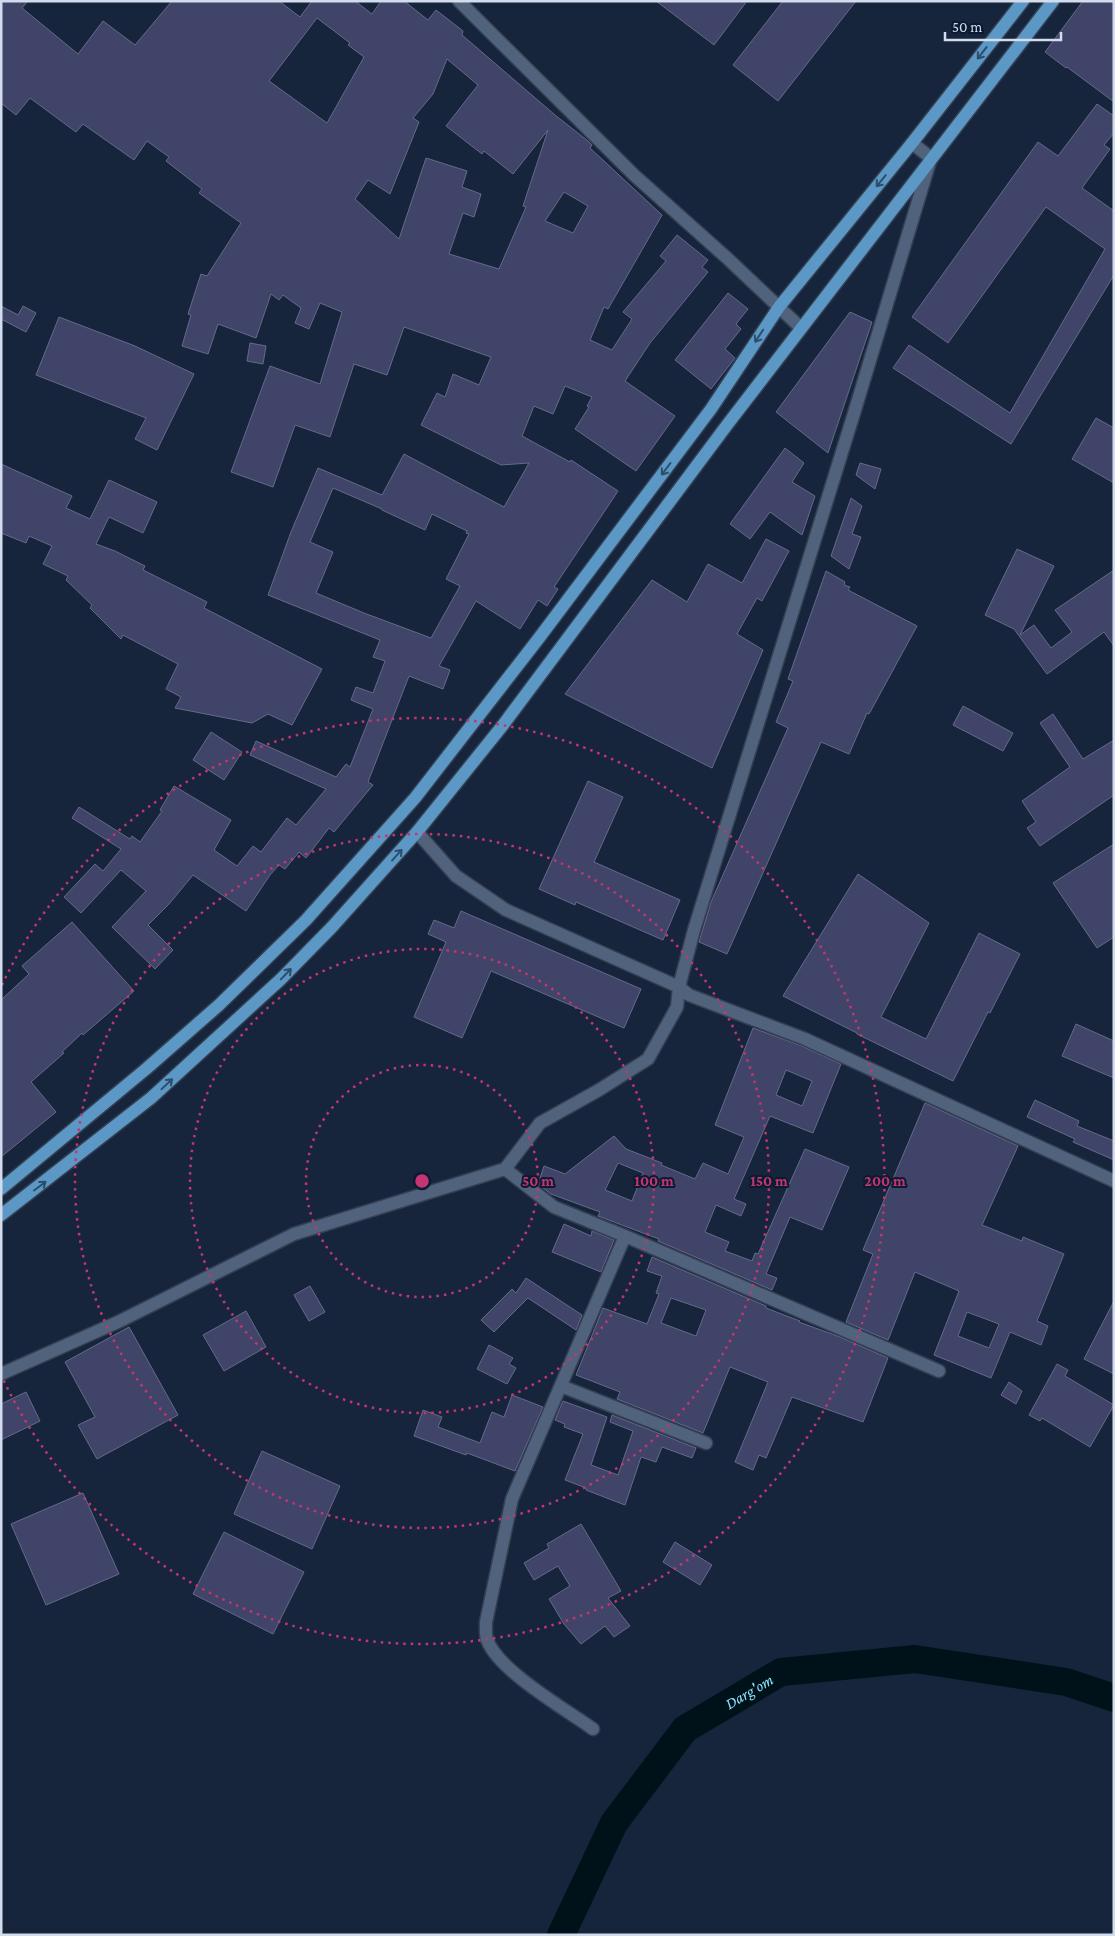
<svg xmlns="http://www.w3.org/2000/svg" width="1115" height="1936" viewBox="0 0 1115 1936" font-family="'Crimson Pro',serif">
<rect width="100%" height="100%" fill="#16253c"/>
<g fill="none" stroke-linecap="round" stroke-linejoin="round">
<path stroke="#001219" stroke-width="28" id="s1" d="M561 1935 614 1823 685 1729 781 1672 915 1659 1066 1682 1114 1698"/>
</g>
<g fill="#404469" stroke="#656a89" fill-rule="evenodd">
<path d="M1 1H28L22 8 78 54 103 21 135 45 172 1H279L300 17 312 1H355L372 14 381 1H404L428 20 436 10 463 31 462 35 555 115 588 141 592 145 590 148 662 215 608 309 604 307 590 340 612 350 632 319 623 312 666 261 660 256 677 235 708 260 702 267 708 272 650 343 625 381 675 416 636 471 575 429 589 407 587 406 592 397 565 386 553 414 534 406 522 436 570 462 571 460 618 491 554 587 558 589 547 606 538 600 520 629 476 601 439 666 450 670 443 689 409 676 368 782 373 785 334 832 329 828 306 858 299 852 285 869 279 865 270 875 246 911 193 875 169 904 148 925 173 950 155 969 112 927 146 891 121 870 81 913 64 897 95 864 103 871 121 849 72 818 79 807 130 839 132 836 140 842 162 811 160 810 174 786 231 820 214 850 237 866 253 846 261 852 287 818 296 825 326 789 250 755 256 741 336 777 346 764 350 767 373 709 351 700 356 687 373 693 385 661 373 657 380 640 268 595 291 532 318 468 382 495 404 454 504 507 529 463 501 465 421 425 437 393 445 397 453 374 479 385 491 357 404 327 387 375 354 364 330 437 295 425 273 487 231 472 270 366 320 384 342 312 320 303 309 329 295 323 301 308 283 295 279 300 271 294 256 338 218 324 208 354 182 346 191 315 188 314 201 274 207 276 241 223 199 193 202 189 166 161 169 157 147 141 134 160 83 124 76 132 30 98 16 115 1 103ZM317 18 350 43 348 45 364 57 327 123 269 81ZM447 59 478 85 446 126 482 154 484 151 513 174 548 130 523 206 526 207 499 269 449 254 463 213 474 217 481 194 462 187 467 171 426 158 399 239 355 199 368 180 390 194 419 122 413 118 433 94ZM564 192 588 206 573 233 545 221ZM333 488 382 509V510L425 530 432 514 467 531 466 533 469 534 446 579 460 586 431 638 364 613 316 593 333 552 310 542Z"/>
<polygon points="656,1 747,1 714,45"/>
<polygon points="783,1 856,1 778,101 733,65"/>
<polygon points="1083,1 1114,1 1114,102 1067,67 1066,68 1045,52"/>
<polygon points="1097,104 1114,116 1114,133 1104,145 1110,149 1082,188 1114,211 1114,275 1011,444 893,368 909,345 1010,413 1105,249 1046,207 948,343 912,317 1038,142 1058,156"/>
<polygon points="728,293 748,309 736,324 741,329 725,349 735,358 711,389 675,360"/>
<polygon points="1,306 18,315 23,306 36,313 26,332 1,319"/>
<polygon points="850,312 872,322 828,453 776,412"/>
<polygon points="59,317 135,346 194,374 157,450 135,439 146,418 36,375"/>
<polygon points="250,343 266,346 263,364 247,361"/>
<polygon points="1096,418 1114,428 1114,483 1072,459"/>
<polygon points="785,448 804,463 792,482 815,496 802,535 770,512 750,539 730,524"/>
<polygon points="860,463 881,469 875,489 856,475"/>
<polygon points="1,464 72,496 66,508 90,519 109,480 157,502 143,533 109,517 96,544 115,551 145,566 143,570 207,602 204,608 322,669 292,725 268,714 252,723 175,708 181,697 166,689 178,664 123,635 121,639 90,608 92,605 66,580 68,576 43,564 52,546 29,536 26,543 1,533"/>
<polygon points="851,498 862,506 852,534 861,537 849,569 831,556"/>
<polygon points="766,539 789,551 762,601 757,598 737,634 763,650 712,768 565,694 652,580 687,602 708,564 742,583"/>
<polygon points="1017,549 1054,566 1020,635 1034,625 1051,648 1072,632 1055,610 1114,570 1114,646 1104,632 1047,674 1014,629 985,615"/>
<polygon points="826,571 845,582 844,585 850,587 848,590 917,626 869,714 867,713 849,754 821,742 727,954 699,942 711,902 788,728 776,722 793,681 788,679"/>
<polygon points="963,706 1013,733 1003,751 953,725"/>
<polygon points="1053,714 1083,759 1114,740 1114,795 1040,846 1027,828 1036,822 1022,801 1070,767 1040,723"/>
<polygon points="211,732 242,752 224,780 193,760"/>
<polygon points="588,781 623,797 594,862 680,900 663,940 576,902 575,905 539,889"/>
<polygon points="1114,844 1114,937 1097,948 1053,883"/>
<polygon points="858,874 929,923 881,1017 926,1039 979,933 1020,954 990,1013 988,1012 953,1081 857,1034 857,1033 783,996"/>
<polygon points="461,911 641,989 624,1028 491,971 462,1038 414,1017 446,942 428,934 434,920 454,928"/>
<polygon points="72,922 134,991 83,1035 82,1033 62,1052 64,1053 31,1082 56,1112 1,1157 1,1000 29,974 22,966"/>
<polygon points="1076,1024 1114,1041 1114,1078 1062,1056"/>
<path d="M753 1028 802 1046 841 1064 813 1133 770 1116 734 1199 746 1204 741 1216 716 1205 705 1232 729 1242 725 1251 752 1261 755 1253 758 1254 805 1149 849 1167 822 1230 790 1217 766 1274 777 1278 772 1290 658 1241 659 1239 598 1216 600 1212 551 1194 538 1184 544 1166 565 1174 614 1136 626 1149 662 1163 661 1165 695 1179 703 1163 728 1174 744 1137 715 1125ZM786 1070 812 1081 802 1106 776 1095ZM618 1163 643 1173 632 1201 605 1190Z"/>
<polygon points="1035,1100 1079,1121 1077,1126 1114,1141 1114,1160 1073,1142 1075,1139 1027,1117"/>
<path d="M925 1103 1018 1146 982 1225 1022 1241 1023 1237 1064 1254 1037 1321 1048 1326 1041 1345 1010 1332 991 1378 934 1355 959 1291 915 1272 888 1340 846 1322 873 1254 863 1250ZM967 1312 999 1324 989 1348 958 1336Z"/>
<polygon points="564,1224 591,1236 592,1231 614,1240 601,1272 552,1252"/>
<path d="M652 1257 766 1306V1308L800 1321 799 1322 840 1337 888 1358 863 1422 792 1397 766 1458 759 1455 753 1470 735 1462 768 1382 730 1367 703 1433 617 1399 620 1392 576 1375 603 1308 647 1324 659 1294 656 1293 662 1276 647 1271ZM671 1298 706 1310 696 1336 661 1323Z"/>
<polygon points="526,1278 582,1315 576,1330 528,1298 494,1332 481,1320 512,1289 516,1293"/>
<polygon points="310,1286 325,1312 309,1321 294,1295"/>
<polygon points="1114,1301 1114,1374 1084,1359"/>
<polygon points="246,1311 266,1347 224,1371 203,1335"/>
<polygon points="129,1327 178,1415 97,1459 78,1425 95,1417 65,1362"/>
<polygon points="489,1345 513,1358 509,1364 516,1368 507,1384 477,1369"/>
<polygon points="1057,1364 1068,1370 1065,1376 1114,1405 1090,1447 1042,1418 1040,1421 1029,1415"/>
<polygon points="1009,1382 1022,1391 1016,1404 1001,1395"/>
<polygon points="26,1392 40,1421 1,1440 1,1404"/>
<polygon points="512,1395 543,1407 515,1471 467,1453 466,1455 414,1436 423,1410 442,1417 438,1427 480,1443 492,1412 504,1417"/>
<polygon points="563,1401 607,1417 591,1465 618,1475 633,1431 610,1422 612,1415 696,1448 692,1458 662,1447 656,1462 641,1457 625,1505 586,1490 586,1488 565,1480 583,1434 564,1427 565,1424 555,1420"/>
<polygon points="262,1451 340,1486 312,1549 234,1514"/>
<polygon points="83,1493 119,1574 46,1605 11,1524"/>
<polygon points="581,1524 621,1591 608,1598 630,1626 614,1637 605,1626 581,1644 564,1624 549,1599 570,1586 558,1566 534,1580 524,1563 549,1548 547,1544"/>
<polygon points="224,1532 304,1572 273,1634 193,1594"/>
<polygon points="675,1542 712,1565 700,1585 663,1562"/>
</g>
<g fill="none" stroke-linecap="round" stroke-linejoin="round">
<g stroke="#343f52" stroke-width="15">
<g id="street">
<polyline points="459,1 634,175 727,258 801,328"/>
<polyline points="417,832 456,876 506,910 679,987 689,995 805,1039 1114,1181"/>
<polyline points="505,1169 554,1207 625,1236 939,1371"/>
<polyline points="1,1374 118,1322 294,1234 505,1169 540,1123 599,1090 648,1059 677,1007 679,987 694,930 855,410 931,158 912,143"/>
<polyline points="561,1386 706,1443"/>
<path d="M593 1729C565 1709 501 1672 488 1642 485 1637 486 1628 486 1622L512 1499 625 1236"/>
</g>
</g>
<g stroke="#343f52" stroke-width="15">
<g id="primary">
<polyline points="1,1189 146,1069 219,1005 306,920 415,798 539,638 711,409 779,307 912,143 1023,1"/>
<polyline points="1,1215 151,1098 281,979 332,927 417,832 503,725 727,425 1053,1"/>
</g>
</g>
<use href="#street" stroke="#51627d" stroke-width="12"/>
<use href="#primary" stroke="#5c98c5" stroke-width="12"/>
</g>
<defs><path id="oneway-shaft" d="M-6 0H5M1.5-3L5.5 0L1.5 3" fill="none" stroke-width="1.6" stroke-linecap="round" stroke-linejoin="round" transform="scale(1.25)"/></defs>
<g stroke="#2c4d6c">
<use href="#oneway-shaft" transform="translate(982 53) rotate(128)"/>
<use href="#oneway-shaft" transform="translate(881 181) rotate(129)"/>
<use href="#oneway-shaft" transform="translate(759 336) rotate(123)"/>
<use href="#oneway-shaft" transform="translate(666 469) rotate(127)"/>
<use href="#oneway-shaft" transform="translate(397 855) rotate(-48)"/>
<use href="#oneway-shaft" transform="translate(286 974) rotate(-46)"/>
<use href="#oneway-shaft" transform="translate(167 1084) rotate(-43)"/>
<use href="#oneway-shaft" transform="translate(40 1186) rotate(-37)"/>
</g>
<g fill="none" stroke="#c43571" stroke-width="2.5" stroke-dasharray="2.5 5">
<circle cx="422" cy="1181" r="116"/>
<circle cx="422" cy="1181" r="232"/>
<circle cx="422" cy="1181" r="347"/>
<path d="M2 985A463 463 0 1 1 2 1377"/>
</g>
<g text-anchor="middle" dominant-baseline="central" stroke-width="4" stroke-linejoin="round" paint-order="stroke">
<g font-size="16" font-style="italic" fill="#8de4ff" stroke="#0c1b31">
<text stroke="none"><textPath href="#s1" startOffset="316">Darg'om</textPath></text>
</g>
</g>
<circle cx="422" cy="1181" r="8" fill="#c43571" stroke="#0c1b31" stroke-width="2.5"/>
<g font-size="15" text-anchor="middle" font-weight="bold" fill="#c43571" stroke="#0c1b31" stroke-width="4" stroke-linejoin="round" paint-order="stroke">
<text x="538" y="1186">50 m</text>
<text x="654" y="1186">100 m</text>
<text x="769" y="1186">150 m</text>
<text x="885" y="1186">200 m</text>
</g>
<rect width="1115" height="1936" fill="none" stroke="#d2dcec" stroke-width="5"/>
<path d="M945 32v8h116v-8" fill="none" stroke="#d2dcec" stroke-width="2.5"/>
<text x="952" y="32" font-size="15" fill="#d2dcec" stroke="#0c1b31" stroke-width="4" paint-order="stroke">50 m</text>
</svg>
